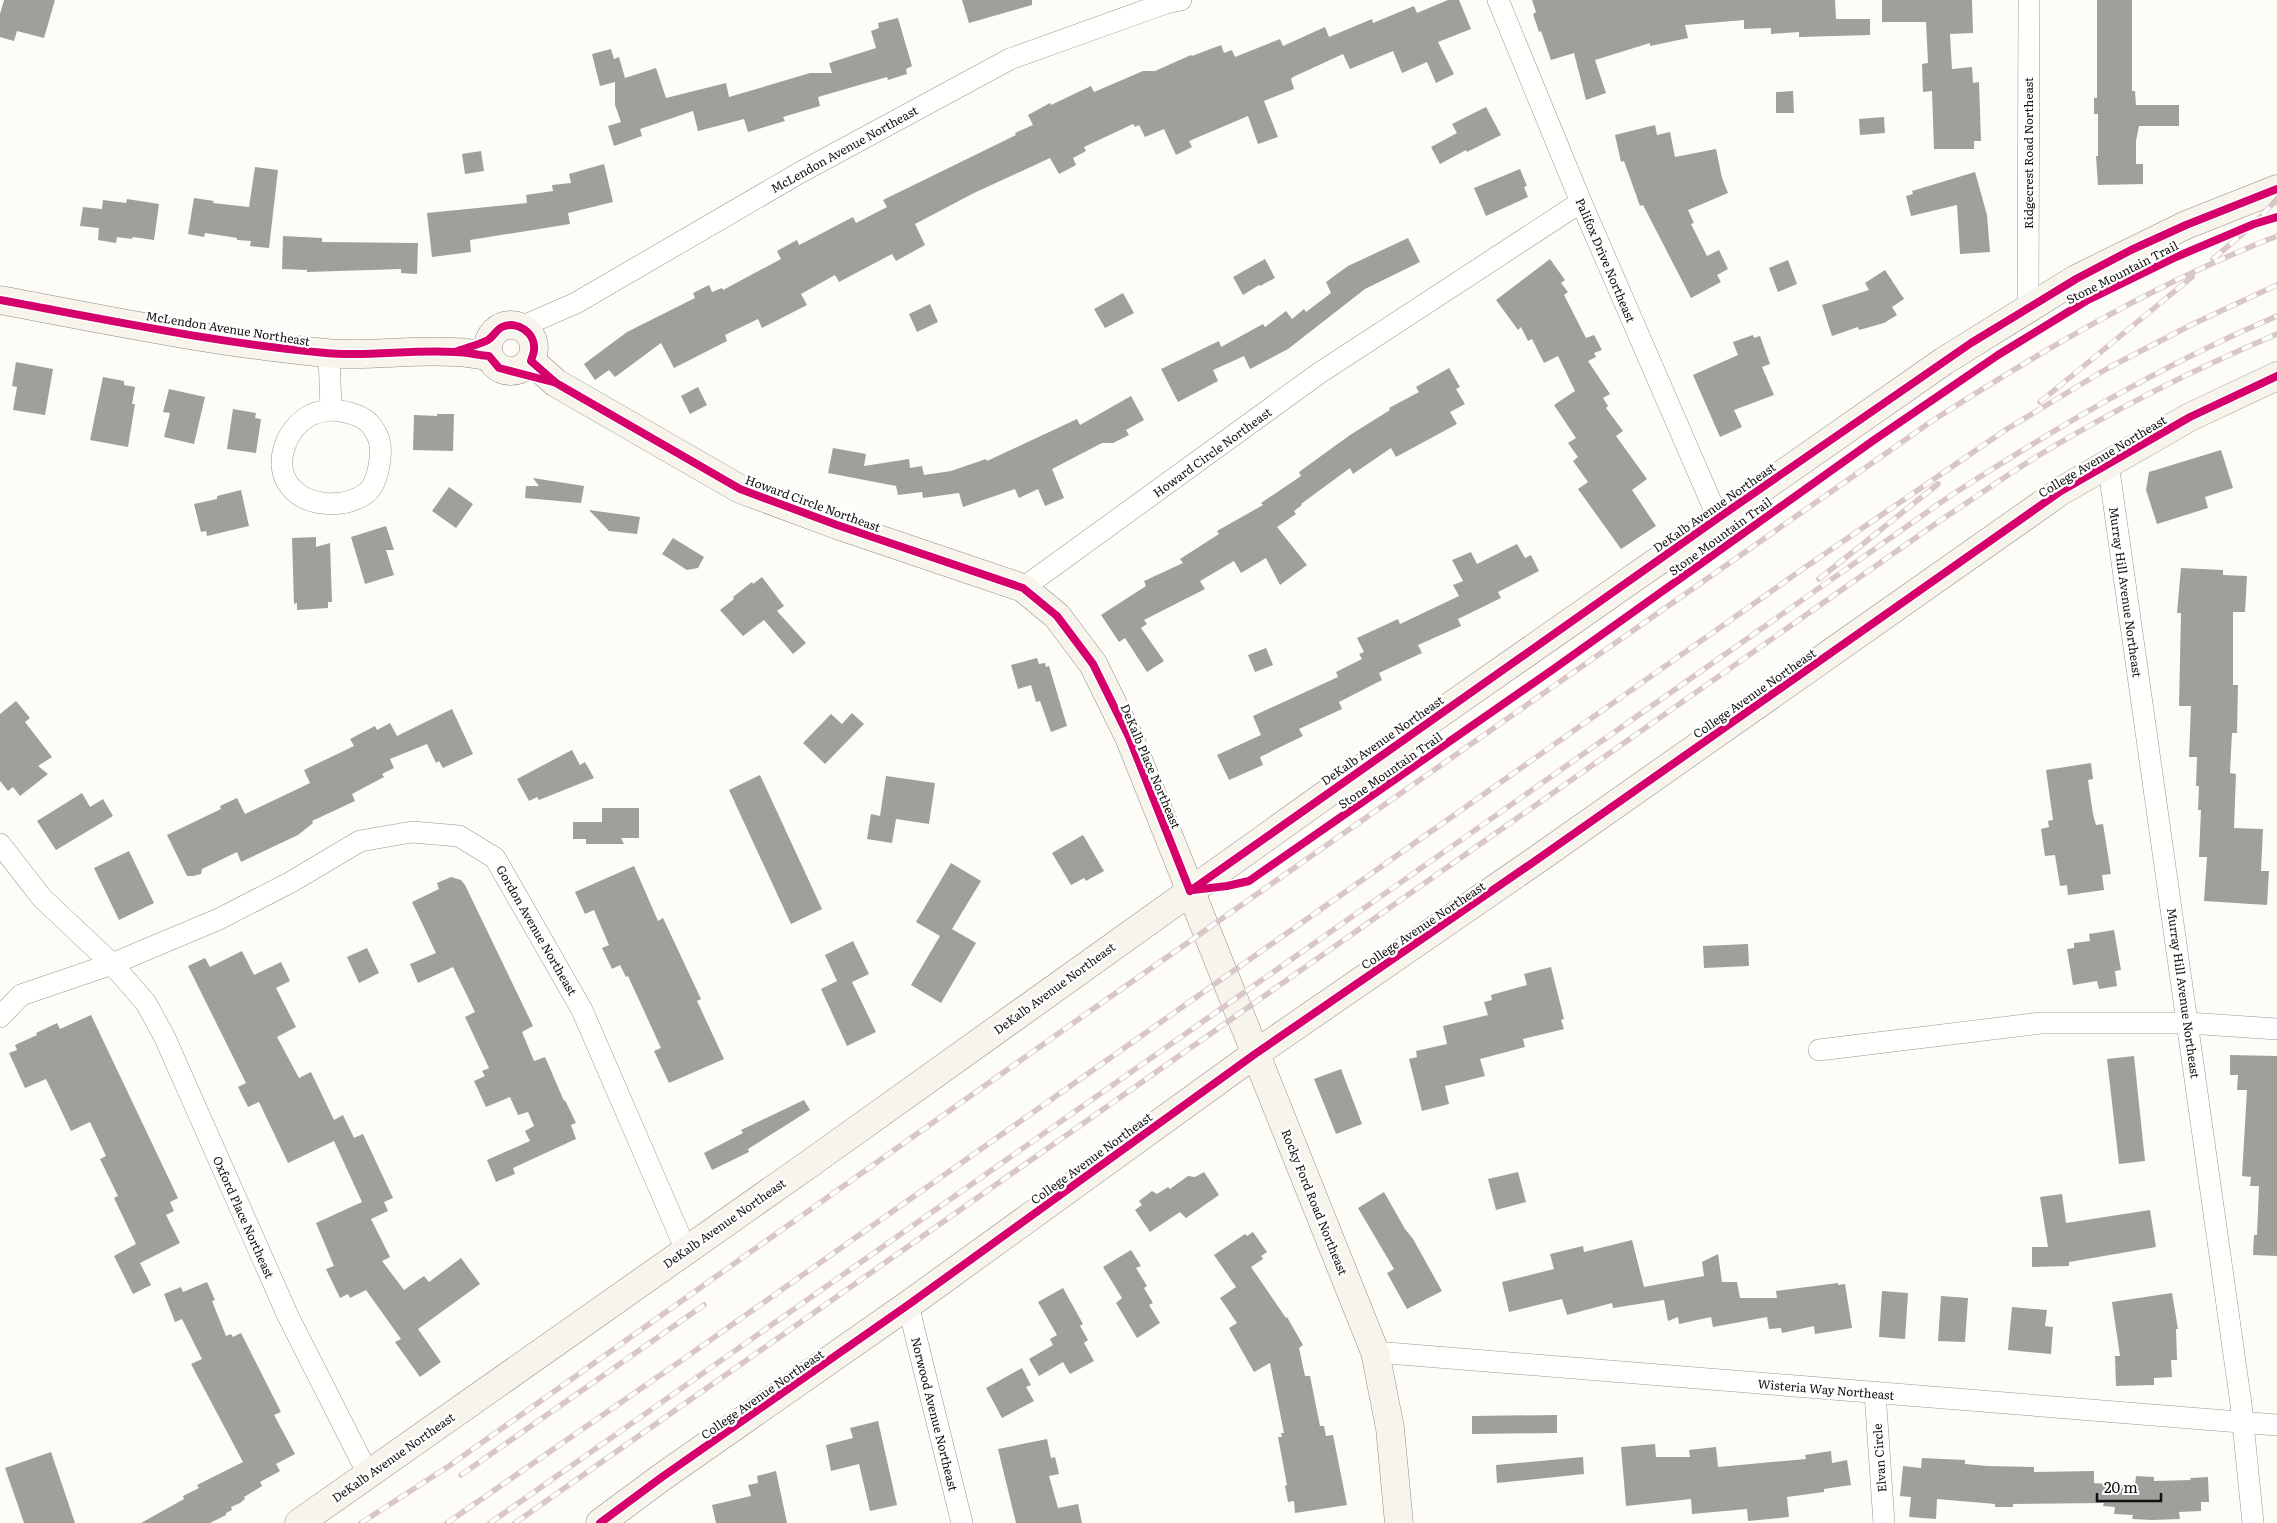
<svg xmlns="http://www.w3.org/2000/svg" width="2277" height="1523" viewBox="0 0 2277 1523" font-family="Literata,serif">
<rect width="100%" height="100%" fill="#fdfcf7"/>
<g fill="#a19f9c">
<polygon points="4,0 55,0 44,38 17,31 14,41 0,37 0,14"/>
<polygon points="962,0 1032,0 1032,5 969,23"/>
<polygon points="1448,0 1459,0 1471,29 1438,42 1454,74 1436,83 1427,62 1402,73 1393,51 1350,69 1343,54 1293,77 1291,79 1294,89 1264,101 1278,137 1258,144 1248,116 1189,141 1192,147 1176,155 1164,129 1145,137 1139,125 1135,127 1133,124 1084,147 1086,151 1073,158 1076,165 1059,174 1050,158 974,193 915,224 925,245 896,261 892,254 839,282 835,275 801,294 807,305 762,328 758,319 725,335 727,341 674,368 661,343 615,377 609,370 595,380 584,364 627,332 695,298 693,293 709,285 712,292 722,288 723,290 781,259 777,251 797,240 799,245 809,240 853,217 856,223 887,207 883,200 1016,135 1015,133 1033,125 1028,115 1050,103 1051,105 1091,86 1094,92 1143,71 1155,71 1191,55 1192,56 1221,45 1224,53 1232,50 1235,57 1280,39 1283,46 1325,27 1329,37 1372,19 1373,23 1414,6 1417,13"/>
<polygon points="1532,0 1835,0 1836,19 1870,19 1870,35 1799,37 1799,32 1771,34 1771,28 1744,29 1744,20 1685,25 1688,38 1650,46 1650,43 1595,60 1606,93 1586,100 1574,53 1551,60 1541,31 1539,32 1533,14 1536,12"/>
<polygon points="1882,0 1972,0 1973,33 1950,34 1952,69 1972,67 1973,83 1979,82 1981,141 1974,141 1974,149 1934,149 1932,91 1923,92 1922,64 1928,63 1926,22 1882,22"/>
<polygon points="2097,0 2132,0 2132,91 2135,91 2136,105 2179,105 2179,126 2139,126 2136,141 2136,164 2143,164 2143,184 2098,185 2096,156 2098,156 2098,114 2094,114 2094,98 2097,98"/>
<polygon points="898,18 912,66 906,69 907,74 888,80 887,77 818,97 820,106 783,117 785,121 748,132 744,119 698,131 693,111 640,129 642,136 614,146 608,126 621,122 615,105 615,82 600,86 592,54 611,49 614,59 619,57 625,78 656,68 666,98 726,83 729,97 810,73 832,73 829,63 876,48 871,31 879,28 878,23"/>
<polygon points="1793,91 1794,113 1776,113 1776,92"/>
<polygon points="1486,107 1501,135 1467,152 1466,150 1440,164 1431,147 1457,133 1452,124"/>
<polygon points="1884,117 1885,133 1860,135 1859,119"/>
<polygon points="1655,125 1657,135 1670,132 1675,157 1716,149 1722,178 1728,193 1688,210 1694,223 1691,224 1707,256 1719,250 1728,269 1717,275 1721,282 1691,298 1643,205 1640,206 1624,161 1621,162 1615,135"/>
<polygon points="481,151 484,171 465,174 462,154"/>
<polygon points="604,164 613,202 568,213 570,224 470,240 471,252 432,257 427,213 527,203 526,195 553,191 552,185 571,183 569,174"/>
<polygon points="255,167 278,170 269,248 250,246 251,241 237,240 237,238 205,233 204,237 188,234 194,198 214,201 213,203 249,207"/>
<polygon points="1520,169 1527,186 1524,187 1528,197 1486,216 1474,188"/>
<polygon points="1975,172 1987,215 1990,252 1960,254 1957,205 1911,216 1906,196 1913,194 1912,191"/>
<polygon points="127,199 159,204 154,240 133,237 132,239 117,237 116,243 98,240 99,228 80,226 83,207 102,209 103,200 126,203"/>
<polygon points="283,236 322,238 322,242 418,243 417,274 401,273 401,269 307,272 307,270 282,269"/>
<polygon points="1408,238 1420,262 1365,289 1288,349 1250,369 1244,356 1213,370 1218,381 1178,402 1161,369 1219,341 1221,347 1263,324 1265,327 1286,311 1292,319 1304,309 1306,312 1331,293 1326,282 1348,266"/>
<polygon points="1265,259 1275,278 1260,286 1259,285 1243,295 1233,277"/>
<polygon points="1550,259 1565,280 1561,283 1568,292 1564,295 1586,338 1594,335 1602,350 1594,353 1596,357 1588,361 1610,394 1603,398 1608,406 1606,408 1623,431 1616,436 1647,479 1632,490 1656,526 1621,549 1578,489 1588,482 1573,461 1578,457 1568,443 1576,438 1554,405 1575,391 1558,356 1544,363 1532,339 1528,341 1521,327 1518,330 1496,300"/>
<polygon points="1788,260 1797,284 1778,292 1769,268"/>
<polygon points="1885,270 1904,299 1892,307 1897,315 1884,323 1859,330 1858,327 1832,336 1822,305 1869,290 1865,283"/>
<polygon points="1123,293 1134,313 1105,328 1094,309"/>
<polygon points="930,304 938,322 917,332 909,314"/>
<polygon points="1753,335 1754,338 1760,336 1770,364 1762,367 1774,395 1734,410 1742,427 1720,437 1693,375 1738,355 1733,342"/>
<polygon points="16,362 53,369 45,415 13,410 17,387 12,386"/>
<polygon points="1449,368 1460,387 1456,389 1465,404 1450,412 1457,424 1396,457 1391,448 1353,474 1350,468 1301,504 1302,505 1294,511 1296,514 1277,527 1307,565 1280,585 1266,558 1241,573 1234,561 1200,581 1205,589 1144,620 1147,624 1141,628 1164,661 1147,672 1125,638 1119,642 1101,615 1146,586 1144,581 1183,563 1180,559 1219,534 1217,531 1263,505 1261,503 1301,476 1299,472 1350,435 1390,410 1389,408 1419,392 1416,387"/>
<polygon points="103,377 124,381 124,385 135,387 132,404 135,404 128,447 90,440"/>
<polygon points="698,387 707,405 690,414 681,396"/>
<polygon points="169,389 205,397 194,444 164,437 170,413 163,412"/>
<polygon points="1131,396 1144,420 1126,430 1129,435 1113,443 1102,443 1052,469 1064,498 1045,506 1038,489 1019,498 1015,489 963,507 959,493 923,498 922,492 898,495 896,486 828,473 833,448 866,454 864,466 909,459 910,468 922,466 924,475 951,471 986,459 987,461 1077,419 1080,425"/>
<polygon points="233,409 256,413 255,418 261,419 256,453 227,449"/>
<polygon points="437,414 454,414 453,451 413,450 414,415 437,416"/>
<polygon points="2221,450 2233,488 2205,497 2208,508 2157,524 2146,490 2149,472"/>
<polygon points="533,478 584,486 581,503 525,498 526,486 539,486"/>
<polygon points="449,487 473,504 456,528 432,511"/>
<polygon points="241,490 249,526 207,536 206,531 201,532 194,504 217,499 217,496"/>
<polygon points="589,510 640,517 637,534 609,531"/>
<polygon points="386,526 394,550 386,550 394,575 365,584 351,537"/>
<polygon points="316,537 316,547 330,543 332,602 328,602 328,608 297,610 297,603 294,604 292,538"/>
<polygon points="673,538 704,557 698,568 687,570 662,554"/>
<polygon points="1517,544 1525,558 1531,555 1539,571 1498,592 1501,598 1458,619 1461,626 1418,645 1422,653 1379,673 1382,680 1339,702 1342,709 1299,729 1303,736 1260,757 1263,765 1229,780 1217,755 1261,735 1253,716 1338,677 1336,672 1362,659 1359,654 1364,652 1357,638 1398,619 1400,624 1459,596 1453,585 1463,581 1452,560 1471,552 1477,564"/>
<polygon points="2181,568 2223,570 2223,575 2247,576 2245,612 2233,612 2233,685 2238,685 2237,733 2232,733 2230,773 2236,774 2234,828 2263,829 2261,871 2269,871 2267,905 2204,901 2207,857 2199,857 2201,810 2198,810 2199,786 2196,786 2197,757 2189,757 2191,706 2179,706 2181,613 2177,613"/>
<polygon points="762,577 784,606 777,611 806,643 793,654 764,620 743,636 720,610 734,599 733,597 752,582 753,584"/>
<polygon points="1266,648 1273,665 1255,672 1248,655"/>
<polygon points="1037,658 1039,664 1045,663 1046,667 1049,666 1067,726 1051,732 1040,701 1036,702 1031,685 1018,689 1011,665"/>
<polygon points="16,701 30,718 25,722 52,757 38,766 48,774 20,796 13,787 8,791 0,781 0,714"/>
<polygon points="452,709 473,754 443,768 439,761 436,763 427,744 390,759 394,768 382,774 384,777 352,794 355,801 312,821 313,823 298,835 241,862 237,852 202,869 201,874 193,876 187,876 167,835 221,809 220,806 237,798 245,814 310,783 304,770 354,746 350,739 375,726 377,730 390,723 397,736"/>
<polygon points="852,713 864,724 825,764 803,743 831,714 842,724"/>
<polygon points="572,750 580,765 585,762 594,778 539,800 537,797 529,801 517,779"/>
<polygon points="2091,763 2093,779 2088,780 2093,814 2096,825 2103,824 2111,874 2102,875 2104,890 2068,895 2067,885 2060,886 2055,855 2045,856 2041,829 2049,827 2048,821 2053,820 2046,770"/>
<polygon points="760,775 822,909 791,924 729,790"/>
<polygon points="886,776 935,783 929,824 896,819 892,843 867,839 871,814 880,816"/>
<polygon points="82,793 90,807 103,799 113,816 56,850 37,821"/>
<polygon points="602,808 639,808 639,838 621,838 624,844 586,844 586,839 573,839 573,822 602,822"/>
<polygon points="1083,835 1104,871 1086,881 1084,878 1071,885 1052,853"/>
<polygon points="129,851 154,903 119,920 94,868"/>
<polygon points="951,863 981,881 952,929 976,943 941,1003 911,985 940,936 916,922"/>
<polygon points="634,866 658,921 663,918 701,999 697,1001 724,1059 669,1083 654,1051 661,1048 628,976 626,977 620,965 612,969 602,948 609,945 594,910 585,914 575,892"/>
<polygon points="451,877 461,880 465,885 533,1026 522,1032 534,1061 545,1057 564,1101 565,1100 576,1123 571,1125 576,1139 513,1168 515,1174 496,1182 487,1160 530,1141 525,1131 534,1126 528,1112 518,1115 510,1097 486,1107 474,1081 485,1076 482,1071 489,1068 465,1017 475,1012 453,967 418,983 410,964 436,953 412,902 439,889 437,883"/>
<polygon points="2114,930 2121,970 2115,971 2117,986 2099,989 2097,981 2073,985 2067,949 2074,948 2074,943 2090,941 2089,934"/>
<polygon points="853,941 869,974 852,982 876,1032 847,1046 821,989 837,981 825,955"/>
<polygon points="1748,944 1749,966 1704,968 1703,946"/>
<polygon points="367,948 379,973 359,983 347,957"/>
<polygon points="242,951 254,975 281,962 290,981 276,988 296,1027 277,1037 299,1078 311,1072 334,1120 343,1115 354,1138 363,1134 393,1198 384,1202 388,1211 371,1219 390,1257 382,1261 404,1290 424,1276 429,1282 461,1258 480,1284 418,1329 441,1362 420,1377 395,1342 401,1339 366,1290 350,1298 348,1294 340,1298 326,1269 334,1266 316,1223 362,1202 334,1141 288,1163 259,1102 248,1107 238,1087 246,1083 188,966 205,958 210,967"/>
<polygon points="1551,967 1564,1019 1561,1020 1564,1029 1523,1039 1525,1047 1480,1059 1485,1076 1445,1086 1449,1104 1422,1111 1409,1059 1417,1057 1416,1051 1447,1044 1443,1026 1488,1015 1484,1002 1492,1000 1491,995 1527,985 1524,974"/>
<polygon points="91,1015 178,1198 170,1202 174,1211 166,1215 180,1243 140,1263 151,1285 133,1294 114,1256 136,1244 114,1198 118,1196 100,1159 106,1156 90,1122 71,1131 46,1079 25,1088 9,1053 17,1050 15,1045 37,1035 36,1033 57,1023 60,1029"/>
<polygon points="2230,1055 2277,1056 2277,1256 2253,1255 2254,1235 2257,1235 2259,1186 2250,1186 2251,1177 2242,1176 2247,1090 2237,1090 2238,1075 2230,1075"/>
<polygon points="2134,1056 2145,1161 2119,1164 2107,1059"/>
<polygon points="1341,1069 1362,1124 1336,1134 1314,1079"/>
<polygon points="804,1100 810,1110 748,1149 749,1152 712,1170 704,1153 743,1133 741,1130"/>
<polygon points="1204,1172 1219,1195 1186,1218 1180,1212 1150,1232 1135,1210 1142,1205 1139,1201 1152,1191 1157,1194 1168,1187 1170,1189 1188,1176 1195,1177"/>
<polygon points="1518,1172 1526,1202 1496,1210 1488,1179"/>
<polygon points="1384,1192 1405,1229 1413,1239 1442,1291 1407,1309 1387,1273 1394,1269 1358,1208"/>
<polygon points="2062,1194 2066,1223 2150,1210 2156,1247 2069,1262 2069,1266 2032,1267 2032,1247 2048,1247 2040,1197"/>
<polygon points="1253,1232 1267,1252 1261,1256 1263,1259 1251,1267 1286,1318 1287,1317 1303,1345 1299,1348 1305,1376 1310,1376 1320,1426 1324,1426 1326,1436 1333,1435 1347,1505 1295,1513 1294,1501 1288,1502 1285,1486 1287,1485 1278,1437 1282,1437 1281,1433 1284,1433 1270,1363 1254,1372 1229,1328 1237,1323 1220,1298 1236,1287 1214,1255 1245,1234 1247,1236"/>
<polygon points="1632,1240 1644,1287 1704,1276 1702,1262 1718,1254 1722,1282 1737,1282 1740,1298 1777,1298 1776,1291 1838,1283 1838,1285 1845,1284 1852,1328 1815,1334 1814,1326 1782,1333 1781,1328 1769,1329 1767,1317 1713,1327 1711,1317 1679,1324 1678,1317 1668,1321 1664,1300 1613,1308 1612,1303 1567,1315 1562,1299 1509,1312 1502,1282 1554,1269 1550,1254 1583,1246 1584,1252"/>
<polygon points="1131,1250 1141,1266 1136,1268 1147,1286 1144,1288 1153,1303 1149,1305 1160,1323 1137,1338 1116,1303 1122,1298 1103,1267"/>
<polygon points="207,1282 215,1300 212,1301 226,1336 231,1334 233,1337 241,1333 281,1412 274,1415 295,1454 276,1464 280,1471 260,1482 262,1486 244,1497 245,1499 240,1503 231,1507 232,1510 226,1513 226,1515 210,1523 141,1523 184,1499 183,1496 199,1488 197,1485 243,1462 191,1364 202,1359 182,1319 175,1322 164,1294 181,1287 183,1292"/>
<polygon points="1063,1288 1083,1324 1080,1326 1088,1340 1084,1343 1094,1361 1070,1374 1063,1362 1039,1376 1029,1359 1053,1345 1050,1339 1057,1335 1038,1302"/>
<polygon points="1882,1291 1908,1293 1905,1339 1879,1337"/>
<polygon points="2172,1293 2178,1329 2176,1329 2177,1360 2171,1360 2172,1377 2154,1378 2154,1385 2116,1386 2115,1356 2120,1356 2112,1302"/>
<polygon points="1941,1296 1968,1298 1965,1342 1938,1341"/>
<polygon points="2012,1307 2047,1310 2045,1326 2053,1327 2051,1354 2008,1350"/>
<polygon points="1022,1368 1031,1385 1026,1387 1034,1401 1002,1418 986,1388"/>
<polygon points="1557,1415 1557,1433 1472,1434 1472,1416"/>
<polygon points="878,1421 897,1505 870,1511 859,1464 831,1471 826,1445 853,1438 850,1428"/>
<polygon points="1047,1439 1051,1458 1055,1457 1059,1474 1049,1476 1058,1508 1078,1504 1082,1523 1016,1523 998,1449"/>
<polygon points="1655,1444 1656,1457 1690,1457 1689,1450 1716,1447 1718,1467 1806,1459 1805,1455 1831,1451 1832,1463 1847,1460 1851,1485 1824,1489 1824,1492 1787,1497 1789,1517 1748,1521 1747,1509 1692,1514 1691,1499 1626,1506 1621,1447"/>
<polygon points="51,1452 75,1523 24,1523 5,1468"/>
<polygon points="1583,1457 1584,1474 1497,1483 1496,1465"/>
<polygon points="1922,1458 1965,1460 1965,1464 1988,1466 2034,1467 2034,1472 2094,1471 2094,1483 2135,1486 2136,1476 2154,1477 2154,1481 2191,1480 2190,1478 2208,1477 2209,1502 2201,1502 2201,1511 2179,1512 2180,1519 2152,1520 2132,1519 2133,1515 2114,1514 2115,1507 2103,1506 2104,1503 2013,1504 2013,1507 1995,1507 1995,1504 1937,1499 1936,1519 1909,1517 1911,1497 1900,1496 1903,1466 1921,1468"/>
<polygon points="776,1471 787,1523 716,1523 712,1505 751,1496 748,1485 758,1483 757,1476"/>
</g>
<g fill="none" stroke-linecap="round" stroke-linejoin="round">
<g stroke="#979795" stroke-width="22">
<g id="street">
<polyline points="1498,0 1581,202 1718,518"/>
<polyline points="2028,307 2029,0"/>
<polyline points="521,327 576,303 801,172 1010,59 1166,3 1181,0"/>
<polyline points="329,353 331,410"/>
<path d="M331 410C343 411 361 414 370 424 373 427 378 436 379 440 383 454 378 486 365 494 343 509 305 507 289 485 273 463 286 429 309 416 315 412 324 411 331 410Z"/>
<polyline points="2108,463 2241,1404 2253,1523"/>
<polyline points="1023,588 1318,374 1581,202"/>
<polyline points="0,844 42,898 112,964 146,1003 165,1038 288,1316 368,1474"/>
<polyline points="0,1017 21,995 112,964 219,919 291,882 360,841 412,832 459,836 495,858 582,1010 686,1250"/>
<polyline points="1819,1050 2041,1023 2188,1023 2277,1029"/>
<polyline points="908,1305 962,1523"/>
<polyline points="1375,1352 2277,1425"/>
<polyline points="1875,1392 1884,1523"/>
</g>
</g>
<g stroke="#8e8d8b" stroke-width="29">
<g id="secondary">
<path d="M0 300C108 320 216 343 326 353 369 357 412 349 455 352 466 352 478 355 489 356"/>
<circle cx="511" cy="348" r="23"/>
<polyline points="531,361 556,383 740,489 837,525 1023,588 1057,616 1093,664 1129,737 1375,1352 1390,1428 1399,1523"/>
<polyline points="299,1523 812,1162 1402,740 1944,361 2076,279 2186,225 2277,189"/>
<polyline points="600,1523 662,1477 908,1305 1255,1054 1535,861 2061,491 2190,417 2277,376"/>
</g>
</g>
<use href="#street" stroke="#fffffe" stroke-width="21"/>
<use href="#secondary" stroke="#f6f4eb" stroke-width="28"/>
<g stroke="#d9c6c7" stroke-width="5.5">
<g id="rail">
<polyline points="2213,259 2254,224 2277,199"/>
<polyline points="2040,402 2192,277"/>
<polyline points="1819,579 1938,484"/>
<polyline points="461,1475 704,1305"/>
<path d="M361 1523 449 1466 1093 1009 1932 421C2043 350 2154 284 2277 236"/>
<polyline points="447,1523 685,1358 1807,566 2007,429 2108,368 2195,323 2277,285"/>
<path d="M490 1523 1950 496C2055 428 2162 365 2277 316"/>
<path d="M515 1523 1941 520C1973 499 2004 477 2036 457 2113 410 2195 369 2277 334"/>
</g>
</g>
<use href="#rail" stroke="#fff" stroke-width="4" stroke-dasharray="11" stroke-linecap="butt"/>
<g stroke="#fff" stroke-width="11">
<g id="cycleway">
<path d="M0 300C108 320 216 343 326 353 369 357 412 349 455 352 466 352 478 355 489 356L499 368 553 382"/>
<path d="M455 352C465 348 478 345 488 340 494 336 496 330 502 327 517 320 536 333 534 350 534 353 532 357 531 361L556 383 740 489 837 525 1023 588 1057 616 1093 664 1129 737 1190 891"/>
<polyline points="1193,890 1227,886 1249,881 1555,668 1874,440 1998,355 2086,301 2176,257 2254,224 2277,217"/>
<polyline points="1190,891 1718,518 1971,343 2076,279 2131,250 2186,225 2277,189"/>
<polyline points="600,1523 662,1477 908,1305 1255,1054 1535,861 2061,491 2190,417 2277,376"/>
</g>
</g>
<use href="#cycleway" stroke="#d6006c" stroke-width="8"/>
</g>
<g text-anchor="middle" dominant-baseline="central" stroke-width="5" stroke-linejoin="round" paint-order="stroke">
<g font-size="12" fill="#111" stroke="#fff">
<text transform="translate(844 149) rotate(-29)">McLendon Avenue Northeast</text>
<text transform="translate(2028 153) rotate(-90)">Ridgecrest Road Northeast</text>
<text transform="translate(1606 260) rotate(67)">Palifox Drive Northeast</text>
<text transform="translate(2122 272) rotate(-27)">Stone Mountain Trail</text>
<text transform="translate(228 328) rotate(9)">McLendon Avenue Northeast</text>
<text transform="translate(1212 452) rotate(-36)">Howard Circle Northeast</text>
<text transform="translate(2102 456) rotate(-31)">College Avenue Northeast</text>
<text transform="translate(813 503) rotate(20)">Howard Circle Northeast</text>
<text transform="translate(1714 507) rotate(-35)">DeKalb Avenue Northeast</text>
<text transform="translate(1720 536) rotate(-36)">Stone Mountain Trail</text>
<text transform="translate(2126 592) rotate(82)">Murray Hill Avenue Northeast</text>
<text transform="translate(1754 693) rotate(-35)">College Avenue Northeast</text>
<text transform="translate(1382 740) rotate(-35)">DeKalb Avenue Northeast</text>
<text transform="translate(1151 766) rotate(67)">DeKalb Place Northeast</text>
<text transform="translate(1390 770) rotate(-35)">Stone Mountain Trail</text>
<text transform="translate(1423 925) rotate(-34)">College Avenue Northeast</text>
<text transform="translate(537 930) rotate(60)">Gordon Avenue Northeast</text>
<text transform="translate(1054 988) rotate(-36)">DeKalb Avenue Northeast</text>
<text transform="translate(2184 993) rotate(82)">Murray Hill Avenue Northeast</text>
<text transform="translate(1091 1158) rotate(-36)">College Avenue Northeast</text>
<text transform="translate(1315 1202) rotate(68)">Rocky Ford Road Northeast</text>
<text transform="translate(244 1217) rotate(66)">Oxford Place Northeast</text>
<text transform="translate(724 1223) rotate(-35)">DeKalb Avenue Northeast</text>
<text transform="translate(1826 1389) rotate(5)">Wisteria Way Northeast</text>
<text transform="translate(762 1394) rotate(-35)">College Avenue Northeast</text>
<text transform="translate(935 1414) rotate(76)">Norwood Avenue Northeast</text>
<text transform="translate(393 1457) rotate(-35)">DeKalb Avenue Northeast</text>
<text transform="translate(1879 1458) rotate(-94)">Elvan Circle</text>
</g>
</g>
<path d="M2097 1493v8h64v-8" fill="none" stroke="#111111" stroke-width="2.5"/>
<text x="2104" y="1493" font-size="15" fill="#111111" stroke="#ffffff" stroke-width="4" paint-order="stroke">20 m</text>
</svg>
